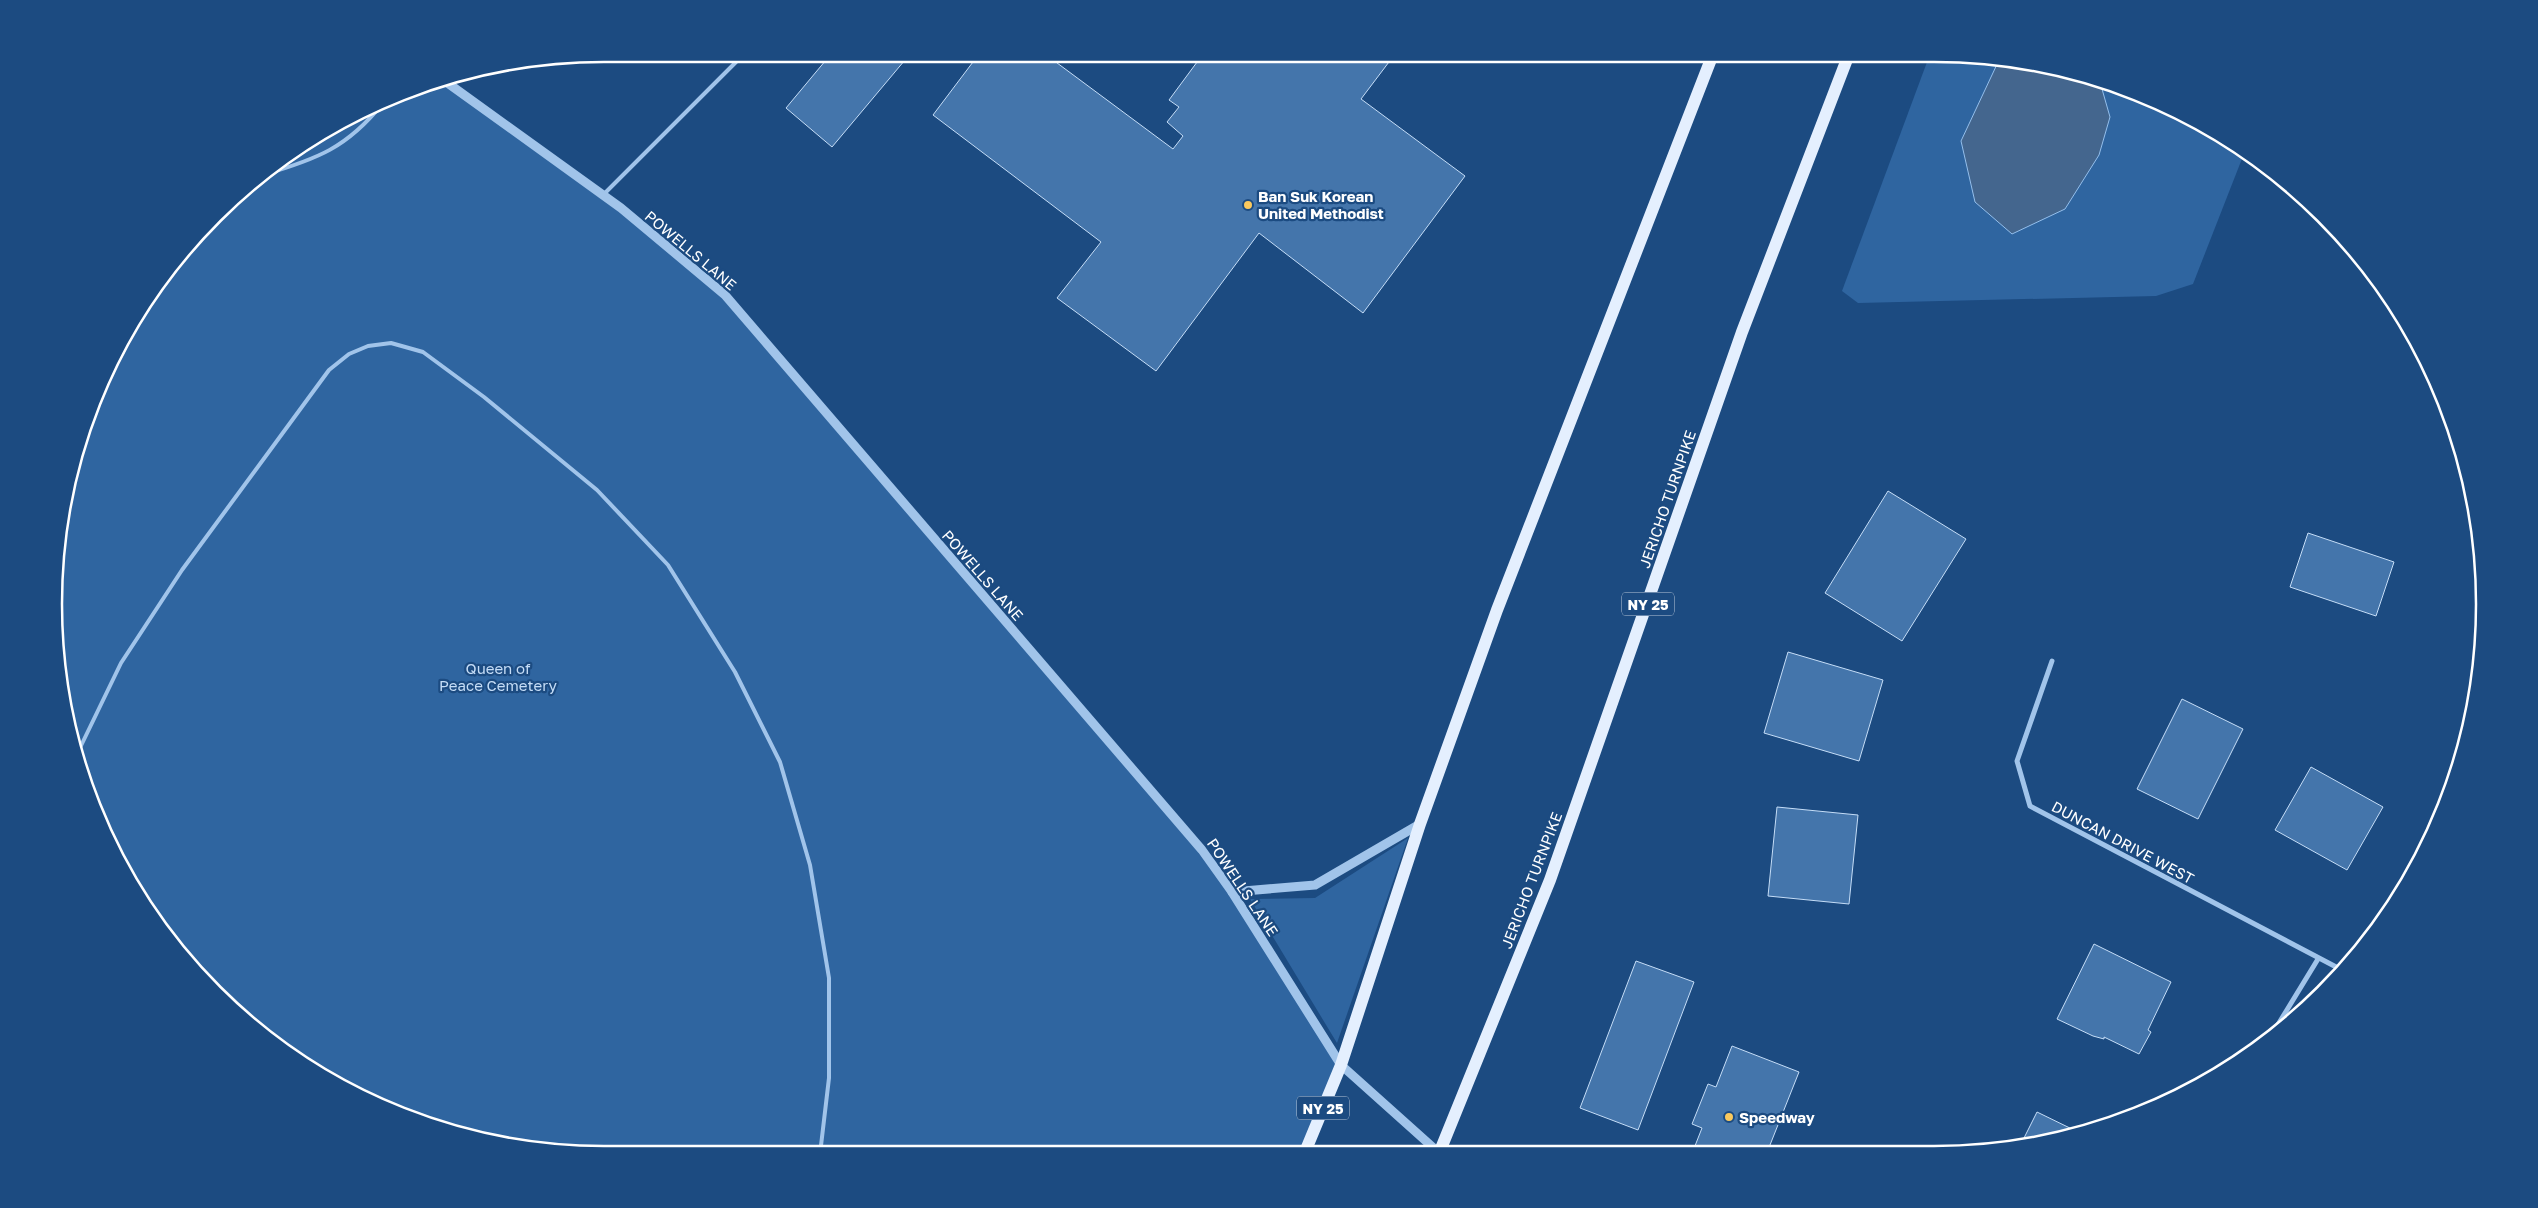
<svg xmlns="http://www.w3.org/2000/svg" width="2538" height="1208" viewBox="0 0 2538 1208" font-family="'Golos Text',sans-serif">
<rect width="100%" height="100%" fill="#1c4b81"/>
<g fill="#2f65a0">
<polygon points="1930,54 2041,64 2144,96 2245,151 2193,284 2156,296 1858,303 1842,291"/>
<polygon points="442,79 621,208 725,295 1202,850 1341,1065 1305,1152 604,1154 496,1144 394,1112 329,1080 241,1018 168,939 127,879 83,781 58,676 54,604 64,497 83,427 127,329 190,241 241,190 329,127 427,83"/>
<polygon points="1408,838 1337,1043 1250,899 1315,898"/>
</g>
<polygon fill="#44668e" stroke="#94bfec" points="1999,60 2041,64 2100,82 2110,117 2099,155 2065,209 2012,234 1975,202 1961,141"/>
<g fill="#4475ab" stroke="#c5ddf7">
<polygon points="831,54 910,54 832,147 786,108"/>
<polygon points="979,54 1045,54 1173,149 1183,136 1167,122 1179,107 1169,100 1203,54 1395,54 1361,99 1465,176 1363,313 1259,233 1156,371 1057,298 1101,242 933,115"/>
<polygon points="1888,491 1966,539 1902,641 1825,593"/>
<polygon points="2308,533 2394,562 2376,616 2290,587"/>
<polygon points="1788,652 1883,680 1859,761 1764,733"/>
<polygon points="2182,699 2243,729 2198,819 2137,789"/>
<polygon points="2311,767 2383,807 2347,870 2275,830"/>
<polygon points="1777,807 1858,815 1849,904 1768,896"/>
<polygon points="2094,944 2171,982 2148,1030 2151,1032 2139,1054 2104,1037 2104,1039 2093,1036 2057,1019"/>
<polygon points="1636,961 1694,982 1638,1130 1580,1108"/>
<polygon points="1732,1046 1799,1072 1768,1150 1693,1151 1702,1128 1692,1124 1708,1084 1716,1087"/>
<polygon points="2037,1112 2076,1131 2020,1146"/>
</g>
<g fill="none" stroke-linecap="round" stroke-linejoin="round">
<g stroke="#a1c4ea" stroke-width="4">
<path d="M263 175C317 159 347 148 383 103"/>
<polyline points="604,194 744,54"/>
<polyline points="77,754 121,663 182,570 329,370 349,354 368,346 391,343 423,352 484,397 597,490 668,565 735,672 780,762 810,865 829,978 829,1078 820,1154"/>
</g>
<g stroke="#a1c4ea" stroke-width="5">
<polyline points="2052,661 2017,761 2030,806 2340,969"/>
<polyline points="2268,1041 2318,959"/>
</g>
<g stroke="#a1c4ea" stroke-width="9">
<polyline points="442,79 621,208 725,295 1202,850 1232,892 1341,1065 1437,1151"/>
<polyline points="1232,892 1315,885 1420,824"/>
</g>
<g stroke="#e4effe" stroke-width="12">
<polyline points="1440,1151 1550,880 1742,332 1849,54"/>
<polyline points="1305,1152 1341,1065 1420,824 1497,610 1713,54"/>
</g>
</g>
<g fill="#fac95e" stroke="#1c4b81" stroke-width="2">
<circle cx="1248" cy="205" r="5"/>
<circle cx="1729" cy="1117" r="5"/>
</g>
<g text-anchor="middle" dominant-baseline="central" stroke-width="4.5" stroke-linejoin="round" paint-order="stroke">
<g fill="#1c4b81" stroke="#bbc9d9" stroke-width="1">
<rect x="1622" y="592.5" width="52" height="23" rx="4"/>
<rect x="1297" y="1096.5" width="52" height="23" rx="4"/>
</g>
<g font-size="14" font-weight="bold" fill="#fff">
<text x="1648" y="604">NY 25</text>
<text x="1323" y="1108">NY 25</text>
</g>
<g font-size="15" font-weight="bold" fill="#fff" stroke="#1c4b81" text-anchor="start">
<text x="1258" y="196">Ban Suk Korean<tspan x="1258" dy="17">United Methodist</tspan></text>
<text x="1739" y="1117">Speedway</text>
</g>
<g font-size="15" fill="#fff" stroke="#1c4b81">
<text transform="translate(691 250) rotate(40)">POWELLS LANE</text>
<text transform="translate(1667 499) rotate(-71)">JERICHO TURNPIKE</text>
<text transform="translate(983 575) rotate(49)">POWELLS LANE</text>
<text transform="translate(2123 842) rotate(28)">DUNCAN DRIVE WEST</text>
<text transform="translate(1531 880) rotate(-69)">JERICHO TURNPIKE</text>
<text transform="translate(1243 887) rotate(56)">POWELLS LANE</text>
</g>
<g font-size="15" fill="#c5ddf7" stroke="#1c4b81">
<text x="498" y="668">Queen of<tspan x="498" dy="17">Peace Cemetery</tspan></text>
</g>
</g>
<path d="M0 0H2538V1208H0ZM604 62H1934A542 542 0 0 1 2476 604V604A542 542 0 0 1 1934 1146H604A542 542 0 0 1 62 604V604A542 542 0 0 1 604 62Z" fill="#1c4b81" fill-rule="evenodd"/>
<path fill="none" stroke="#fff" stroke-width="2.5" d="M604 62H1934A542 542 0 0 1 2476 604V604A542 542 0 0 1 1934 1146H604A542 542 0 0 1 62 604V604A542 542 0 0 1 604 62Z"/>
</svg>
